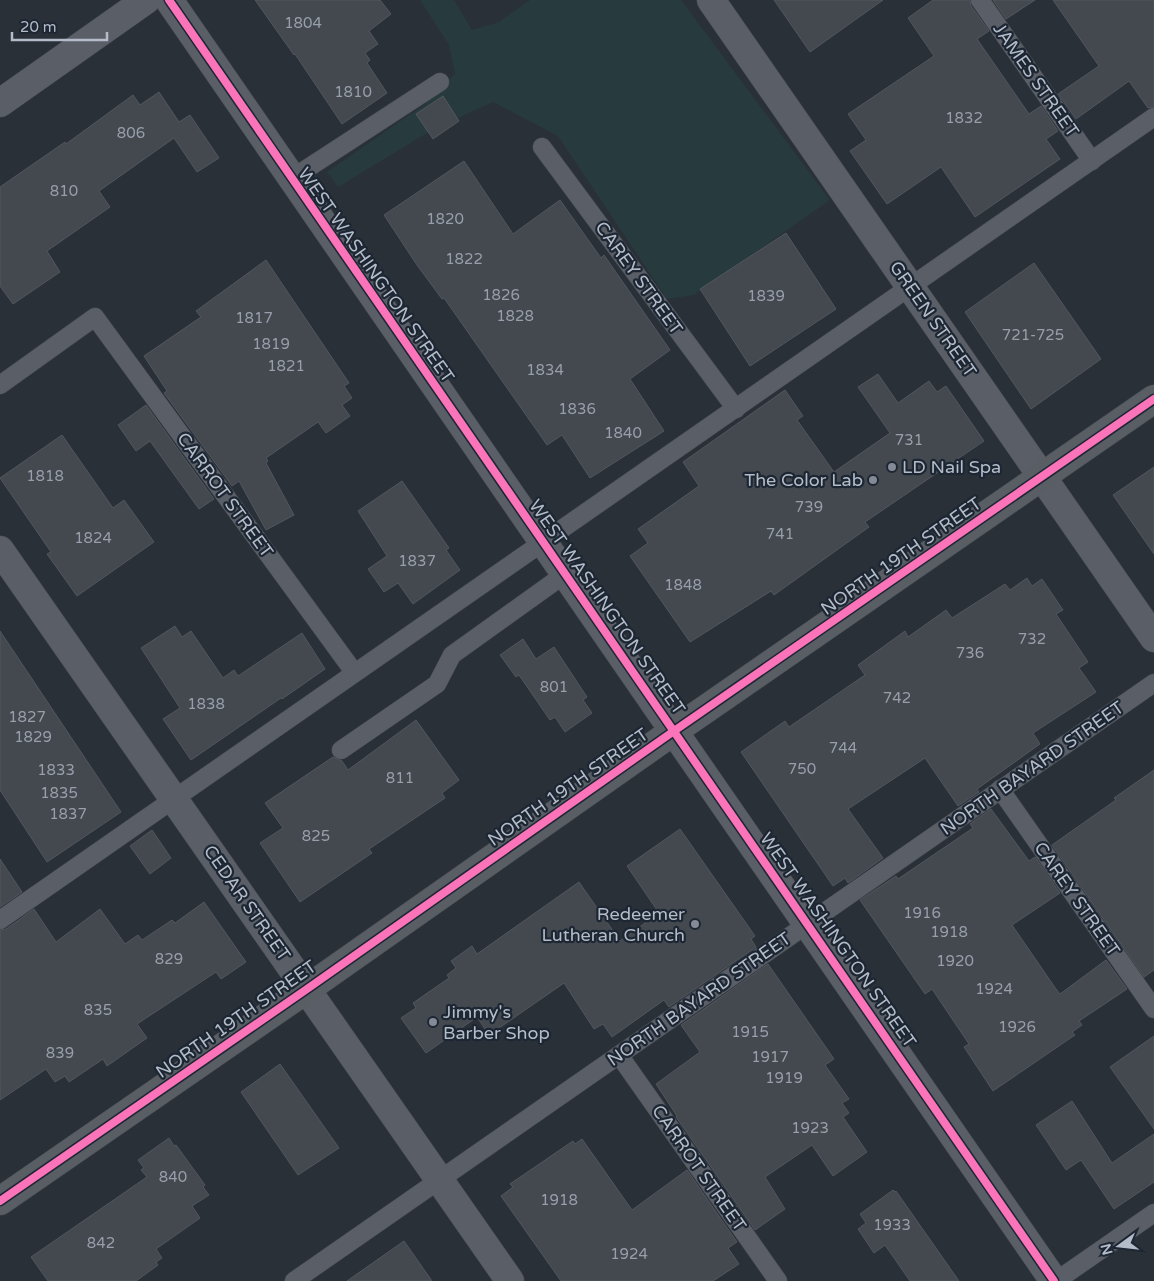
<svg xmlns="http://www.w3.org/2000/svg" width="1154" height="1281" viewBox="0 0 1154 1281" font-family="'Varela Round',sans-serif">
<rect width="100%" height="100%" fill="#2a3038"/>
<polygon fill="#273a3e" points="420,0 454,0 472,30 499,22 530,0 681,0 830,200 694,295 667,299 558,136 493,102 432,130 338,187 327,172 425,104 455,74 449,45"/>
<g fill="#444950" stroke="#52575f">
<polygon points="255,0 380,0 391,14 369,31 378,44 365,53 370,60 367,63 387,93 342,124 295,54 294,55"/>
<polygon points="774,0 883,0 810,52"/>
<polygon points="933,0 970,0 971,6 989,31 977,39 1029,114 1041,106 1058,131 1046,139 1060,159 975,217 941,167 887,204 850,151 866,140 848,114 934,56 908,18"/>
<polygon points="993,0 1035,0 1006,19"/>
<polygon points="1053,0 1154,0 1154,107 1148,108 1129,81 1076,119 1058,94 1099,66"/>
<polygon points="159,92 179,122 190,115 219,158 197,172 174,138 99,191 110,207 47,251 60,272 13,304 0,286 0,187 65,142 66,144 133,95 140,105"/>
<polygon points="443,96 459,121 433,139 416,114"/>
<polygon points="464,161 513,234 560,200 601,258 604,255 670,350 630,379 664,431 590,478 562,435 547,445 444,298 442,299 417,265 384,215"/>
<polygon points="786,233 836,309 750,366 700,289"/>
<polygon points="266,260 349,383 344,386 352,398 342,405 350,416 326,433 318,422 266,458 268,461 266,463 294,515 266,530 239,481 232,486 164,393 167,391 144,356 201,317 196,311"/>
<polygon points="1034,263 1101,359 1031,409 965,312"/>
<polygon points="878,374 898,403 929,381 937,392 946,386 984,441 865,522 869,527 774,595 771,591 690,642 630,556 648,543 638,529 699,486 683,462 785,390 803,416 797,420 834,472 890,433 858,387"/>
<polygon points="146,405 214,499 199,509 150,441 136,451 118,425"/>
<polygon points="62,435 113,508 124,500 154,542 77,596 47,554 51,552 0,478"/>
<polygon points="1154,467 1154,554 1113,495"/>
<polygon points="402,481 449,548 446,550 460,570 413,604 398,583 384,592 368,569 387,556 358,511"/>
<polygon points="1027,578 1032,586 1042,579 1063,610 1056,614 1088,662 1079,668 1096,692 1033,733 1040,744 977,789 979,792 958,806 925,758 848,809 883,858 848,883 845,878 833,886 741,752 785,721 789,727 865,675 858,665 905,631 908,637 946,610 952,618 1005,584 1010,590"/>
<polygon points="175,626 182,637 191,631 223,678 234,670 238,676 302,633 325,669 282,699 281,698 191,760 163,719 180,708 141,648"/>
<polygon points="0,631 121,812 47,862 0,790"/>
<polygon points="523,639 536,659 554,647 587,697 583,700 592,713 565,732 555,717 550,720 519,675 516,677 500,655"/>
<polygon points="416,720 459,780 442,793 445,798 369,849 372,853 300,902 260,843 283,828 265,803 333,757 342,761 348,770"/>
<polygon points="1154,770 1154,970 1144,977 1052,845 1116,800 1114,798"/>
<polygon points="991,809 1029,861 1035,857 1060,893 1012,925 1056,989 1060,994 1106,960 1127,989 1079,1021 1082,1025 1072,1032 1075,1035 993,1091 964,1047 969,1044 932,989 925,994 860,900 896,876 898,879 973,828 970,824"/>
<polygon points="680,829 755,936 751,939 756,947 669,1007 664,1000 612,1037 603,1024 594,1029 564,983 489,1035 477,1017 426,1053 401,1018 416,1008 413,1003 449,978 447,975 456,968 451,961 472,946 477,954 579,882 620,941 659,913 627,866"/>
<polygon points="152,830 171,858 150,874 130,846"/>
<polygon points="0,859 22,892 0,907"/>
<polygon points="204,902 246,962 221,979 216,972 137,1024 147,1038 107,1066 103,1059 69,1082 65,1076 55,1082 46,1069 0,1100 0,930 6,929 34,909 56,942 100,909 125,944 138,935 142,940 172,920 175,923"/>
<polygon points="768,964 834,1059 825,1065 849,1099 842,1103 849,1113 843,1117 867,1152 833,1176 812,1145 765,1177 785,1209 755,1230 676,1117 677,1116 656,1084 700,1052 681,1025"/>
<polygon points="1154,1036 1154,1129 1110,1067"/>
<polygon points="280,1064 339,1148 298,1175 241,1092"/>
<polygon points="1072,1101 1112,1163 1154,1134 1154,1182 1114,1209 1081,1160 1066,1170 1036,1125"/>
<polygon points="169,1138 174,1146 176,1145 205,1185 203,1187 209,1195 192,1206 200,1218 156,1249 162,1258 156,1262 158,1265 136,1281 48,1281 31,1257 147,1177 141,1170 144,1168 138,1160"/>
<polygon points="582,1139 632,1210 687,1170 737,1242 728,1248 739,1264 713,1281 561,1281 501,1196 513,1187 510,1184 573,1141 575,1144"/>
<polygon points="893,1190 895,1192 896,1191 959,1281 910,1281 885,1245 874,1253 858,1229 866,1223 860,1214"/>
<polygon points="404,1241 432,1281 347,1281"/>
</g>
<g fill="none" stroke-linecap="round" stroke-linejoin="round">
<g stroke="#484c53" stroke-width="19">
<g id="lane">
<polyline points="980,0 1092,161"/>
<polyline points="542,147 736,409"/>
<polyline points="291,179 440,82"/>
<polyline points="0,385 95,317 354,672"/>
<polyline points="341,750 437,684 452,655 565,574"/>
<polyline points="1000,789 1154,1009"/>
<polyline points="0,920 1154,117"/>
<polyline points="619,1055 778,1281"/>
<polyline points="294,1281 1154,683"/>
<polyline points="1056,1281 1154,1213"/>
</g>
</g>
<g stroke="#484c53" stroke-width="29">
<g id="street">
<path d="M169 0C462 429 760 853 1054 1281"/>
<polyline points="711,0 1154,638"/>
<polyline points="0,103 146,0"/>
<polyline points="0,550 510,1281"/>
</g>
</g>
<g stroke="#484c53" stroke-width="29">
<polyline id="secondary" points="0,1201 307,989 674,731 1154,399"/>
</g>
<use href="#lane" stroke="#5a5e66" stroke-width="18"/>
<use href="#street" stroke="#5a5e66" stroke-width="28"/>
<use href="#secondary" stroke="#595d64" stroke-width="28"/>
<g stroke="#1d2633" stroke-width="11">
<g id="cycleway">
<path d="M169 0C462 429 760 853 1054 1281"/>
<polyline points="0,1201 307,989 674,731 1154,399"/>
</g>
</g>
<use href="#cycleway" stroke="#fb73b8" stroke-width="8"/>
</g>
<g fill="#848b96" stroke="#1d2633" stroke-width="2">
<circle cx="892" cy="467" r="5"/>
<circle cx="873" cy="480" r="5"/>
<circle cx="695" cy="924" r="5"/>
<circle cx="433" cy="1022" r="5"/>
</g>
<g text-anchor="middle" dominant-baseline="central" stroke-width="4.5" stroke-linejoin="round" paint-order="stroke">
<g font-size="15" fill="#989fab">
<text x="303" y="23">1804</text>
<text x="353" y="92">1810</text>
<text x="964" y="118">1832</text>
<text x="131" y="133">806</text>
<text x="64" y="191">810</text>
<text x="445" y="219">1820</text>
<text x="464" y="259">1822</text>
<text x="501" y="295">1826</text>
<text x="766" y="296">1839</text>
<text x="515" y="316">1828</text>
<text x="254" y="318">1817</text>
<text x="1033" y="335">721-725</text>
<text x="271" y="344">1819</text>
<text x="286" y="366">1821</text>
<text x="545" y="370">1834</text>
<text x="577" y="409">1836</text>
<text x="623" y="433">1840</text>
<text x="909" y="440">731</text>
<text x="45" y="476">1818</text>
<text x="809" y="507">739</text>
<text x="780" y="534">741</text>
<text x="93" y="538">1824</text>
<text x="417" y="561">1837</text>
<text x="683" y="585">1848</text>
<text x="1032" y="639">732</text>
<text x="970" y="653">736</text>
<text x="554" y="687">801</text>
<text x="897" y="698">742</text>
<text x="206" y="704">1838</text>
<text x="27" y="717">1827</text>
<text x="33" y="737">1829</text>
<text x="843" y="748">744</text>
<text x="802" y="769">750</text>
<text x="56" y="770">1833</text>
<text x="400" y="778">811</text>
<text x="59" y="793">1835</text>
<text x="68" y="814">1837</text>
<text x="316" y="836">825</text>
<text x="922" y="913">1916</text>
<text x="949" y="932">1918</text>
<text x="169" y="959">829</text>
<text x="955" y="961">1920</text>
<text x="994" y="989">1924</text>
<text x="98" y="1010">835</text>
<text x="1017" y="1027">1926</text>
<text x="750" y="1032">1915</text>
<text x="60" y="1053">839</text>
<text x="770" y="1057">1917</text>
<text x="784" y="1078">1919</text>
<text x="810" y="1128">1923</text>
<text x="173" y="1177">840</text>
<text x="559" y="1200">1918</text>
<text x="892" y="1225">1933</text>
<text x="101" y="1243">842</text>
<text x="629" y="1254">1924</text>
</g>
<g font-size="18" fill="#b4bcc9" stroke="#1d2633">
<text transform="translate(1036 80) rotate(55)">JAMES STREET</text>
<text transform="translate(376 275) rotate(55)">WEST WASHINGTON STREET</text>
<text transform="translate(639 278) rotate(54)">CAREY STREET</text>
<text transform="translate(933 319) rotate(55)">GREEN STREET</text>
<text transform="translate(225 495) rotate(54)">CARROT STREET</text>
<text transform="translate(901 556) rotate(-35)">NORTH 19TH STREET</text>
<text transform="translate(607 607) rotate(55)">WEST WASHINGTON STREET</text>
<text transform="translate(1032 768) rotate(-35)">NORTH BAYARD STREET</text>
<text transform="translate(568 787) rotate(-35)">NORTH 19TH STREET</text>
<text transform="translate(1077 899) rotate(55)">CAREY STREET</text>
<text transform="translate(247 903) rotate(55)">CEDAR STREET</text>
<text transform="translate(838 940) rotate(55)">WEST WASHINGTON STREET</text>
<text transform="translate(699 999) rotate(-35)">NORTH BAYARD STREET</text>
<text transform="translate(236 1019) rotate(-35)">NORTH 19TH STREET</text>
<text transform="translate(699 1168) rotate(55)">CARROT STREET</text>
</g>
<g font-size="18" fill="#b4bcc9" stroke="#1d2633" text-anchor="start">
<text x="902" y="467">LD Nail Spa</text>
<text x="863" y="480" text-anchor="end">The Color Lab</text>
<text x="685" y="914" text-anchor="end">Redeemer<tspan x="685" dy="21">Lutheran Church</tspan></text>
<text x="443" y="1012">Jimmy's<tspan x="443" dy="21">Barber Shop</tspan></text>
</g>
</g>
<g transform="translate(1119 1246) rotate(255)" stroke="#1d2633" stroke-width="4" paint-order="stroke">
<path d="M0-4L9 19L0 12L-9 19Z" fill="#b4bcc9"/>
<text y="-8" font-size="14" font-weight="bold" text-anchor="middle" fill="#b4bcc9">N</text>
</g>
<path d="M12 32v8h95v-8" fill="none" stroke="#b4bcc9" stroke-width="2.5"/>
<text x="20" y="32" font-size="15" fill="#b4bcc9" stroke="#1d2633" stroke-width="4" paint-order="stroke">20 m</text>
</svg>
